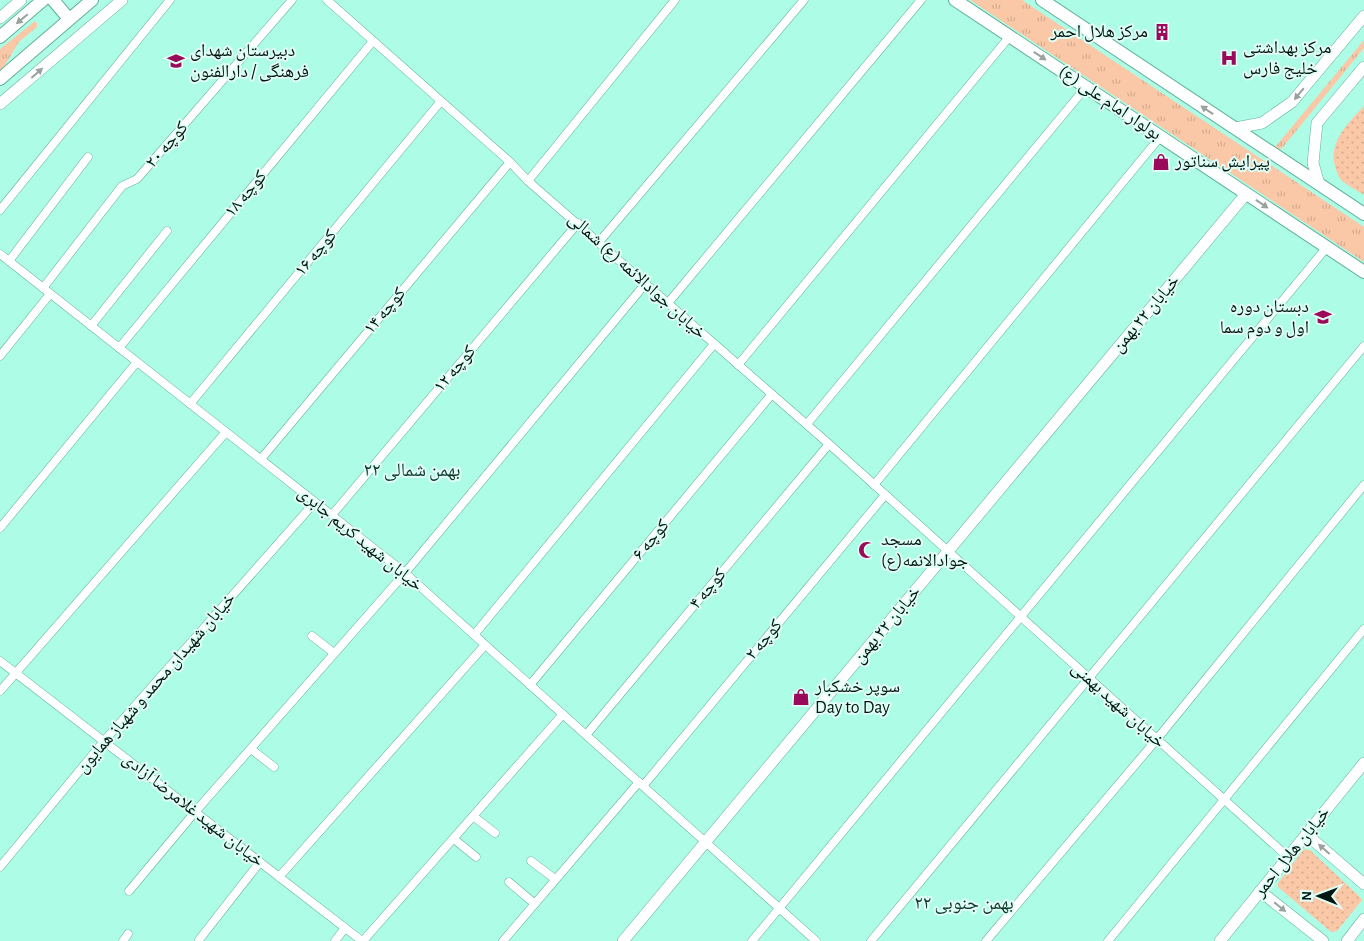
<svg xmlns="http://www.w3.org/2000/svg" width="1364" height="941" viewBox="0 0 1364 941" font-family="'Alegreya Sans','Noto Naskh Arabic',sans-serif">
<defs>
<pattern id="grass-tufts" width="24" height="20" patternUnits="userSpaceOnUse" patternTransform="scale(1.25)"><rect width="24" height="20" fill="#fbc8a7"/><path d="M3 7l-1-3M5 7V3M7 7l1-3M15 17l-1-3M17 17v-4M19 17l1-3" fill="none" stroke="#d5ab8f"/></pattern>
<pattern id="park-dots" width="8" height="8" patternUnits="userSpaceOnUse" patternTransform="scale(1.25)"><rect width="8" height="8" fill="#fbc8a7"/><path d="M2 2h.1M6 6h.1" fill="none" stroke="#d5ab8f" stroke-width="1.8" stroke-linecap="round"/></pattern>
</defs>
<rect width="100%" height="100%" fill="#acfce6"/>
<g fill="url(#grass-tufts)">
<polygon points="970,0 1022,0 1364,227 1364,262"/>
<polygon points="35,21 37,23 37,27 19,42 5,65 0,70 0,49"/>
<polygon points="1364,40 1364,48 1283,147 1279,150 1276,148 1276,146"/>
</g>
<g fill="url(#park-dots)">
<path d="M1364 106V195C1357 190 1348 186 1341 180 1338 176 1336 170 1335 166 1328 142 1349 122 1364 106Z"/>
<polygon points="1304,849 1310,850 1359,896 1362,900 1337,931 1331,932 1278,887 1278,883"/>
</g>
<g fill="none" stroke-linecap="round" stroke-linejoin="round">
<g stroke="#60af9a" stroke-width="9">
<g id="street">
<polyline points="327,0 510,162 528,181 829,444 1288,857"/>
<polyline points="528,181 675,0"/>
<polyline points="0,210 170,0"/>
<polyline points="599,242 804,0"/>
<polyline points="0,254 405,573 816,941"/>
<polyline points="9,261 88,157"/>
<polyline points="43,288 122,186 137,179 292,0"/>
<polyline points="668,303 921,0"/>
<polyline points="91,326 167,231"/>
<polyline points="119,348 373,41"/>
<polyline points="0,356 50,294"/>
<polyline points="738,365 1010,36"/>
<polyline points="190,404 441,101"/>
<polyline points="807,424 1086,87"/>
<polyline points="261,459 510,162"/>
<polyline points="874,485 1160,137"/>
<polyline points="332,515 578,223"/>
<polyline points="0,528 137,362"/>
<polyline points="474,635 714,344"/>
<polyline points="312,636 334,653"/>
<polyline points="0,661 362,941"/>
<polyline points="530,685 772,394"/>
<polyline points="0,691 226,432"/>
<polyline points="586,735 829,444"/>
<polyline points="251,749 274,767"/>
<polyline points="643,786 885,495"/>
<polyline points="473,816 495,833"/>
<polyline points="454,839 476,857"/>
<polyline points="531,861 555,879"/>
<polyline points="0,867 104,741 315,502"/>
<polyline points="279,877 485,645"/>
<polyline points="509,882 535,904"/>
<polyline points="129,891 195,812 405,573 646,283"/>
<polyline points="199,940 260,862"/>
<polyline points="123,941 128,934"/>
<polyline points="335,941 345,928"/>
<polyline points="363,941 563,714"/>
<polyline points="503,941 639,782"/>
<polyline points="752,941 1327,247"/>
<polyline points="871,941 1364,346"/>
<polyline points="986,941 1157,739 1364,485"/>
<polyline points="1108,941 1364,629"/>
</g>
</g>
<g stroke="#60af9a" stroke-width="12">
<g id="secondary">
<polyline points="0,18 21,0"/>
<polyline points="0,104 122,0"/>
<polyline points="1235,128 1262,123 1292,102 1364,16"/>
<polyline points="1319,184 1313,163 1317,123 1364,67"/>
<polyline points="1306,834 1364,884"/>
<polyline points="1260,891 1323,941"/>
<polyline points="623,941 1246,194"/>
<polyline points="1220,941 1364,763"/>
<polyline points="1347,941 1364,919"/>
</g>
</g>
<g stroke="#60af9a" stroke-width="14">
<g id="primary">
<polyline points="53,0 69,19"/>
<polyline points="955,0 1364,272"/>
<polyline points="1042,0 1364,214"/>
<polyline points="0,37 43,0"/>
<polyline points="0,79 92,0"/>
</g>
</g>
<use href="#street" stroke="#fff" stroke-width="8"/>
<use href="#secondary" stroke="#fff" stroke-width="11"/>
<use href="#primary" stroke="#fff" stroke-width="12"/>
</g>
<defs><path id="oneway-solid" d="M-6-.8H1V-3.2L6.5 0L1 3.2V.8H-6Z" transform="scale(1.25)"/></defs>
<g fill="#99a29f">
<use href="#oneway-solid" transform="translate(22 19) rotate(140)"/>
<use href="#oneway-solid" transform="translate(1040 56) rotate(34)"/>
<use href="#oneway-solid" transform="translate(37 73) rotate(-41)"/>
<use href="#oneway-solid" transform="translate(1299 94) rotate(130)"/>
<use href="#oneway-solid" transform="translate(1207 110) rotate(-146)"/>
<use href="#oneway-solid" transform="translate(1262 204) rotate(34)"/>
<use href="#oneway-solid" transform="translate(1324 849) rotate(-139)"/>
<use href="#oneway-solid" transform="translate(1280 907) rotate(39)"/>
</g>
<defs>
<g id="building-bare" transform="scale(1.35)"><path d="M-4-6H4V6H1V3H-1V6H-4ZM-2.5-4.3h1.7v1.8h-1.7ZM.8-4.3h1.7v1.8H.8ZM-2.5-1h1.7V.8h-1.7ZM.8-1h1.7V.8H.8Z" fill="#9a095a" stroke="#e0fef5" stroke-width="2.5" paint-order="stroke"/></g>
<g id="hospital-bare" transform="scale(1.35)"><path d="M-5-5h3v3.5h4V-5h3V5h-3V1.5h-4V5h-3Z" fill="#9a095a" stroke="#e0fef5" stroke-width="2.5" paint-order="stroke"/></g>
<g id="school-bare" transform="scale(1.35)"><path d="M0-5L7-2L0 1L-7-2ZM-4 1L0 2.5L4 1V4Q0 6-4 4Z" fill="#9a095a" stroke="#e0fef5" stroke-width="2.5" paint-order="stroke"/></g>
<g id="shop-bare" transform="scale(1.35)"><path d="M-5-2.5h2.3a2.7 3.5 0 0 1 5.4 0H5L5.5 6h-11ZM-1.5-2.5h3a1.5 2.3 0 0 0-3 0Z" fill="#9a095a" stroke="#e0fef5" stroke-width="2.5" paint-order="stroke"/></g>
<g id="mosque-bare" transform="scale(1.35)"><path d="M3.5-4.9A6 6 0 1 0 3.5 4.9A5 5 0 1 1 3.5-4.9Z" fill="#9a095a" stroke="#e0fef5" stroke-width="2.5" paint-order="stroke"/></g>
</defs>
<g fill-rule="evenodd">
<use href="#building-bare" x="1162" y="32"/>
<use href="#hospital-bare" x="1229" y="58"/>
<use href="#school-bare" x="176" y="61"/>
<use href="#shop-bare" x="1161" y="162"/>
<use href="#school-bare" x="1323" y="317"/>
<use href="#mosque-bare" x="867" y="550"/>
<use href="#shop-bare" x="801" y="697"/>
</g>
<g text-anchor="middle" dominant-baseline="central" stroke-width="4" stroke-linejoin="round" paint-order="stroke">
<g font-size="18" fill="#001610" stroke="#e0fef5" text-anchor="start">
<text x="1148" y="32" text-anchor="end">مرکز هلال احمر</text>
<text x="1243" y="48">مرکز بهداشتی<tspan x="1243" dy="21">خلیج فارس</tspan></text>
<text x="190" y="51">دبیرستان شهدای<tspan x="190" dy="21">فرهنگی / دارالفنون</tspan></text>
<text x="1175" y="162">پیرایش سناتور</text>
<text x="1309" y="307" text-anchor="end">دبستان دوره<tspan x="1309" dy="21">اول و دوم سما</tspan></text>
<text x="881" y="540">مسجد<tspan x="881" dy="21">جوادالانمه(ع)</tspan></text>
<text x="815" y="687">سوپر خشکبار<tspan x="815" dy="21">Day to Day</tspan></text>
</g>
<g font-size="18" fill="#001610" stroke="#e0fef5">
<text transform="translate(1110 103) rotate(34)">بولوار امام علی (ع)</text>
<text transform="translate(167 145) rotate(-49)">کوچه ۲۰</text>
<text transform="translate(246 194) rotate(-50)">کوچه ۱۸</text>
<text transform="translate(316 253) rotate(-50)">کوچه ۱۶</text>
<text transform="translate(637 276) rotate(42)">خیابان جوادالائمه (ع) شمالی</text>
<text transform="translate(385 311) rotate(-50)">کوچه ۱۴</text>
<text transform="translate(1146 314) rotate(-50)">خیابان ۲۲ بهمن</text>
<text transform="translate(455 369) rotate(-50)">کوچه ۱۲</text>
<text transform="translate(360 539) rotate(39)">خیابان شهید کریم جابری</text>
<text transform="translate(651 540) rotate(-50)">کوچه ۶</text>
<text transform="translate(708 589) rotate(-50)">کوچه ۴</text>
<text transform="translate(887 625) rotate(-50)">خیابان ۲۲ بهمن</text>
<text transform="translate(764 640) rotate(-50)">کوچه ۲</text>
<text transform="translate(156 683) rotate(-49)">خیابان شهیدان محمد و شهباز همایون</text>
<text transform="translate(1118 705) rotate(42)">خیابان شهید بهمنی</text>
<text transform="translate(193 810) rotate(38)">خیابان شهید غلامرضا آزادی</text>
<text transform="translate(1292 852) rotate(-51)">خیابان هلال احمر</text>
</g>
<g font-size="19" fill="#0c382e" stroke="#e0fef5">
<text x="412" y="470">۲۲ بهمن شمالی</text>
<text x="964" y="903">۲۲ بهمن جنوبی</text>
</g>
</g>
<g transform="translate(1319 896) rotate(271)" stroke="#e0fef5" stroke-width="4" paint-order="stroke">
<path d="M0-4L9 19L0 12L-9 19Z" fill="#001610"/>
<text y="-8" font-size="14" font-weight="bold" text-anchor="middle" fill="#001610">N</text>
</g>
</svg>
